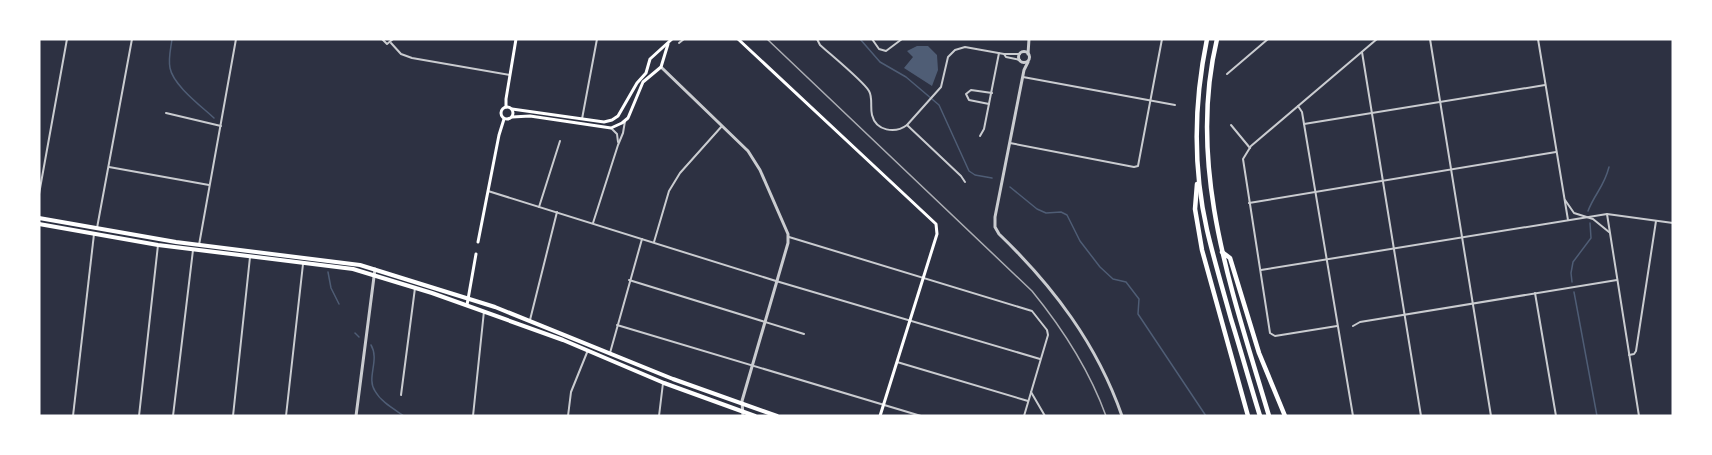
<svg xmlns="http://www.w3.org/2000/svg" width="1712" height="455" viewBox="0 0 1712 455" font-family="'DM Sans',sans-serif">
<rect width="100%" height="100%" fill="#2d3142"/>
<polygon fill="#4f5d75" points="917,46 928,46 937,55 938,70 932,86 904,68 913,57 907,51"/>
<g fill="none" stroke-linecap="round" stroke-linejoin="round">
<g stroke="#4f5d75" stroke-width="1.5">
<path d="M172 39C171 48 168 58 170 68 173 85 201 106 214 118"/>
<polyline points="860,39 880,62 906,77 939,105 969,171 975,175 992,178"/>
<polyline points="1010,187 1037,209 1046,213 1061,212 1067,215 1080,241 1100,267 1113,279 1126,282 1139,299 1138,314 1206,416"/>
<path d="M1588 211C1595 193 1604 187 1609 167"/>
<polyline points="328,272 331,288 339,304"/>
<polyline points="1572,282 1571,273 1573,262 1591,238 1590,223"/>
<polyline points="1574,292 1597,416"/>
<polyline points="355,333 359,337"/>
<path d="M371 345C380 360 366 378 375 391 381 402 394 409 404 416"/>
</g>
<g stroke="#caccd0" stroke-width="2">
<polyline points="382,39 387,44 393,39"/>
<path d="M817 39 820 45C831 55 863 81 869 91 873 98 870 107 872 115 876 131 895 134 907 125L941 87 948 57 955 50 965 47 1004 54H1020"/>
<polyline points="872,39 879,49 886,51 902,39"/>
<polyline points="1430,39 1491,416"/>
<polyline points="1538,39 1568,220"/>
<polyline points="391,43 401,54 412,58 510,75"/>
<polyline points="679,43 684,39"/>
<polyline points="1362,52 1421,416"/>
<polyline points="1004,54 1006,57 1020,60"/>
<polyline points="1227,74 1268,39"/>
<polyline points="1023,77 1175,105"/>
<polyline points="989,104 969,100 966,94 971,90 992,93"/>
<polyline points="1298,106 1302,112 1353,416"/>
<polyline points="166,113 221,126"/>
<polyline points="582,119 597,39"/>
<polyline points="1304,124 1545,85"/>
<polyline points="907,125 961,176 965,182"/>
<polyline points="1231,125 1250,148"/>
<polyline points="612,129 617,134 618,142"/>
<polyline points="980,136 984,129 999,53"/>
<polyline points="1010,143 1134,167 1138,166 1162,39"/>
<polyline points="109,167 209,185"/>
<polyline points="488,191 776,281 1040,359"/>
<polyline points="39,194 67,39"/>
<polyline points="1565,200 1574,213 1593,219 1609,232"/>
<polyline points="1249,203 1556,152"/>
<polyline points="539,207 560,141"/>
<polyline points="1607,214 1639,416"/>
<polyline points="593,223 618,145 623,133 625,121"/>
<polyline points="97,228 132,39"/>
<polyline points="789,237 1032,311 1047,330 1048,335 1024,416"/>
<polyline points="654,242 669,191 680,173 722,126"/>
<polyline points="199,245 236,39"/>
<polyline points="1261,270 1607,214 1673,223"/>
<polyline points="629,280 804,334"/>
<polyline points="1535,293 1556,416"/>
<polyline points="530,320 557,212"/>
<polyline points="617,325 921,416"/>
<polyline points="1337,326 1275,336 1270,333 1243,159 1251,146 1377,39"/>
<polyline points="1353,326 1360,322 1617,280"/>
<polyline points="610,353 642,239"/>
<polyline points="1629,355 1634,354 1636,351 1656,221"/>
<polyline points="897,362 1028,401"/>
<polyline points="1031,392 1045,416"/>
<polyline points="401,395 415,288"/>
<polyline points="73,416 94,234"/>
<polyline points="139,416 158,245"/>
<polyline points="173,416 193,250"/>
<polyline points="233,416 250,257"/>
<polyline points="286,416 303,264"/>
<polyline points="473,416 484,311"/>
<polyline points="568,416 571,392 588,350"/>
<polyline points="659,416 663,383"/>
</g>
<g stroke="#caccd0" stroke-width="3">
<circle cx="1024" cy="57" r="5.5"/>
<polyline points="1028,54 1029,39"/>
<path d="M1028 62 1024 70 995 217V227L999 234C1053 286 1097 344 1122 416"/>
<polyline points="661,67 748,151 760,170 788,234 788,243 742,401 743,416"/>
<polyline points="356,416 375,269"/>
</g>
<g stroke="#fff" stroke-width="3">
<polyline points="738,39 936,224 937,234 880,416"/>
<circle cx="507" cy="113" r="6"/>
<polyline points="506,107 506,99 516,39"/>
<polyline points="512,109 604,122 612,120 618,116 637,83 646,73 650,59 672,39"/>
<polyline points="512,117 530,116 611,128 622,123 628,118 643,82 661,67 668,44"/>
<polyline points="478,242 499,135 504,119"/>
<polyline points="467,305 476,254"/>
</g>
<g stroke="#fff" stroke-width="4">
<polyline points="39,218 176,242 360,265 495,307 673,379 777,416"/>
<polyline points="39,224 158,245 353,269 432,293 563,340 664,383 755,416"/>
</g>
<g stroke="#fff" stroke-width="4.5">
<path d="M1207 39C1194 102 1193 168 1207 230 1214 260 1223 290 1231 319 1241 351 1250 384 1260 416"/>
<path d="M1217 39C1186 168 1233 294 1269 416"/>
<polyline points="1197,184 1195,209 1202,250 1248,416"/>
<polyline points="1222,252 1230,258 1259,353 1285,416"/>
</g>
<path stroke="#abadb3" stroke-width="1.5" d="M767 39 1032 291C1063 329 1089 369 1106 416"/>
</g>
<rect width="1712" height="455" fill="none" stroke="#ffffff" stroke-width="81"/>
</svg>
